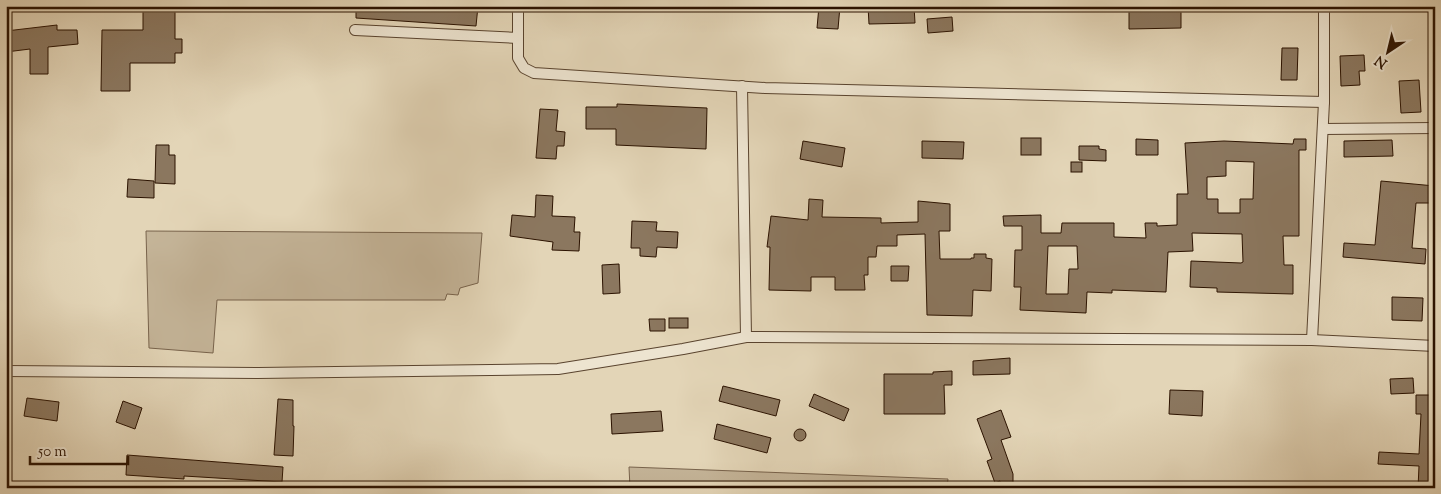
<svg xmlns="http://www.w3.org/2000/svg" width="1441" height="494" viewBox="0 0 1441 494" font-family="'Sorts Mill Goudy',serif">
<rect width="100%" height="100%" fill="#e3d5b7"/>
<filter id="stains"><feTurbulence type="fractalNoise" baseFrequency=".004" numOctaves="4"/><feColorMatrix values="0 0 0 0 .2 0 0 0 0 .09 0 0 0 0 .02 0 0 0 .5 -.17"/></filter>
<radialGradient id="worn" r=".72"><stop offset=".6" stop-color="#630" stop-opacity="0"/><stop offset="1" stop-color="#630" stop-opacity=".3"/></radialGradient>
<g fill="#c4b498" stroke="#78634c">
<polygon points="146,231 482,233 478,283 460,288 458,295 447,294 445,300 217,300 213,353 149,348"/>
<polygon points="629,467 948,479 947,488 630,488"/>
</g>
<g fill="#8b775f" stroke="#2b1200" fill-rule="evenodd">
<polygon points="143,6 175,6 175,39 182,39 182,53 175,53 175,63 130,63 130,91 101,91 102,30 143,30"/>
<polygon points="356,6 478,6 476,26 356,18"/>
<polygon points="819,6 840,6 838,29 817,28"/>
<polygon points="868,6 914,6 915,23 869,24"/>
<polygon points="1181,7 1181,28 1129,29 1129,8"/>
<polygon points="952,17 953,31 928,33 927,19"/>
<polygon points="57,25 57,30 77,30 78,44 48,47 48,74 30,74 30,49 6,52 6,31"/>
<polygon points="1282,48 1298,48 1297,80 1281,80"/>
<polygon points="1364,55 1365,71 1359,71 1360,85 1341,86 1340,56"/>
<polygon points="1419,80 1421,112 1401,113 1399,81"/>
<polygon points="617,104 707,108 706,149 616,145 616,129 586,129 586,107 617,107"/>
<polygon points="540,109 558,110 556,131 565,132 564,146 557,146 556,159 536,158"/>
<rect x="1021" y="138" width="20" height="17"/>
<polygon points="1136,139 1158,140 1158,155 1136,155"/>
<path d="M1294 139H1306V150H1299V236H1283L1284 265H1293V294L1217 292V288L1190 287 1191 261 1241 263 1243 262 1242 234 1192 233 1193 251 1168 252 1166 292 1112 290V293L1087 292 1086 313 1020 310 1021 287H1014L1015 250H1022V226H1004L1003 216 1041 215V233H1061L1062 223H1114V237L1146 238 1145 223H1157V226L1177 225V194H1188L1185 143 1224 141 1293 144ZM1226 161 1254 162 1253 199H1240V213H1218V199H1207V177L1226 176ZM1048 246H1077L1078 269H1069L1068 294H1046Z"/>
<polygon points="1392,140 1393,156 1344,157 1344,141"/>
<polygon points="803,141 845,148 842,167 800,159"/>
<polygon points="922,141 964,142 963,159 922,158"/>
<polygon points="156,145 169,145 169,155 175,155 175,184 155,183"/>
<polygon points="1079,146 1099,146 1099,149 1106,150 1106,161 1079,160"/>
<rect x="1071" y="162" width="11" height="10"/>
<polygon points="128,179 154,181 154,198 127,197"/>
<polygon points="1381,181 1435,186 1435,203 1416,203 1412,248 1426,249 1425,264 1343,257 1344,243 1375,245"/>
<polygon points="536,195 553,196 552,216 575,217 574,232 580,232 579,251 552,250 553,242 510,236 512,215 535,217"/>
<polygon points="809,199 823,200 822,217 881,218 881,223 918,222 918,201 950,204 950,231 939,231 940,259 971,259 971,258 974,258 974,254 986,254 986,258 992,259 991,291 973,290 972,316 927,315 925,234 897,235 897,246 877,246 876,257 868,257 868,275 864,275 865,290 835,290 835,277 811,277 811,291 769,290 770,247 767,247 771,216 808,220"/>
<polygon points="632,221 657,222 656,231 678,232 677,248 657,247 656,257 640,256 640,248 631,248"/>
<polygon points="619,264 620,293 603,294 602,265"/>
<polygon points="891,266 909,266 908,281 891,281"/>
<polygon points="1392,297 1423,298 1422,321 1392,320"/>
<rect x="669" y="318" width="19" height="10"/>
<polygon points="649,319 665,319 665,331 650,331"/>
<polygon points="1010,358 1010,374 973,375 973,361"/>
<polygon points="952,371 952,385 944,385 945,414 884,414 884,374 933,374 933,372"/>
<polygon points="1413,378 1414,393 1391,394 1390,379"/>
<polygon points="723,386 780,400 776,416 719,401"/>
<polygon points="1170,390 1203,391 1202,416 1169,414"/>
<polygon points="814,394 849,409 844,421 809,406"/>
<polygon points="1416,395 1435,395 1435,488 1418,488 1419,466 1378,464 1379,452 1419,454 1421,414 1416,414"/>
<polygon points="27,398 59,402 57,421 24,416"/>
<polygon points="278,399 293,400 293,426 294,426 293,456 274,455"/>
<polygon points="123,401 142,408 135,429 116,422"/>
<polygon points="1001,410 1011,437 1001,440 1013,474 1013,488 1000,488 1000,481 995,483 987,461 992,459 977,419"/>
<polygon points="661,411 663,431 612,434 611,414"/>
<polygon points="717,424 771,438 767,453 714,439"/>
<circle cx="800" cy="435" r="6"/>
<polygon points="127,455 283,467 282,482 184,476 184,479 126,475"/>
</g>
<g fill="none" stroke-linecap="round" stroke-linejoin="round">
<g stroke="#59432e" stroke-width="12">
<g id="street">
<polyline points="518,6 518,58 524,68 534,73 765,88 1324,102"/>
<polyline points="355,30 518,38"/>
<polyline points="742,86 746,337"/>
<polyline points="1323,129 1435,128"/>
<polyline points="1312,340 1324,102 1324,6"/>
<polyline points="6,371 258,373 558,369 683,349 746,337 1312,340 1435,346"/>
</g>
</g>
<use href="#street" stroke="#ede4d0" stroke-width="10"/>
</g>
<rect width="1441" height="494" fill="none" stroke="#e3d5b7" stroke-width="25"/>
<rect x="8" y="8" width="1426" height="479" fill="none" stroke="#2b1200" stroke-width="2.5"/>
<rect x="12" y="12" width="1416" height="469" fill="none" stroke="#2b1200"/>
<g transform="translate(1388 52) rotate(215)" stroke="#ede4d0" stroke-width="4" paint-order="stroke">
<path d="M0-4L9 19L0 12L-9 19Z" fill="#2b1200"/>
<text y="-8" font-size="14" font-weight="bold" text-anchor="middle" fill="#2b1200">N</text>
</g>
<path d="M30 456v8h98v-8" fill="none" stroke="#2b1200" stroke-width="2.5"/>
<text x="38" y="456" font-size="15" fill="#2b1200" stroke="#ede4d0" stroke-width="4" paint-order="stroke">50 m</text>
<rect width="100%" height="100%" filter="url(#stains)"/>
<rect width="100%" height="100%" fill="url(#worn)"/>
</svg>
